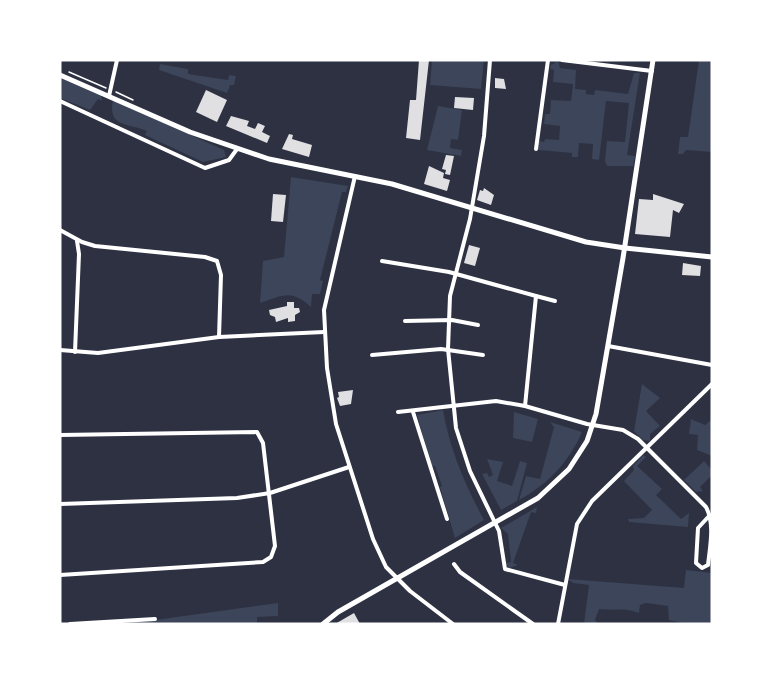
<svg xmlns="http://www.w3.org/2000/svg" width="772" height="684" viewBox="0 0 772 684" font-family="'Golos Text',sans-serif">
<rect width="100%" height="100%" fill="#2d3142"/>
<g fill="#3c4559">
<polygon points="432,60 484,60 481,89 430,85"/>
<polygon points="699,60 712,60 712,152 686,150 683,154 678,154 680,137 688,137"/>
<polygon points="558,61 560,68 576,70 575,89 586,90 586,94 594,95 595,90 628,94 634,73 640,73 627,155 635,156 633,166 607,166 605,161 607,141 625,142 629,103 606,101 599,160 592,159 593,144 579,143 578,157 572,157 572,153 538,150 539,141 544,142 545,139 559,140 560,126 544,124 545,114 550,114 551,100 571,101 573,84 553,82 554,70 550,69 551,65"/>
<polygon points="160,64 188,69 188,74 228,80 229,75 236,76 234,85 230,85 227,93 159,70"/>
<polygon points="60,77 101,94 102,101 98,99 90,110 60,98"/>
<path d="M113 100 224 150 226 157 203 162 145 135 147 131C129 123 107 128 113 100Z"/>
<polygon points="438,106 462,110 458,140 451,139 450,148 462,150 461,156 427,150"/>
<path d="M291 177 348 186 346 192H342L320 280 323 281 320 294H312L311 307C291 289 284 295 260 303L263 261 284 257Z"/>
<polygon points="642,384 660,398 646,411 660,426 650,434 650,441 643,440 634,431"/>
<path d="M443 410C450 450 465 485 484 520L455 538 440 487 442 486 435 466H432L417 415Z"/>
<polygon points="514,412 538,419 532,442 513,438"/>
<polygon points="691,419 705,425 712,419 712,456 697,450 698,435 689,434"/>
<path d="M550 422 582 432C569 462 548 484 519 500L526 476 540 479 554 427Z"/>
<polygon points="643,455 646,457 637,466 662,489 656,495 681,519 689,513 688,527 629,522 628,519 644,518 652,510 624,481 634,470 633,466"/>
<polygon points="487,459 503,462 497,481 512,486 520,461 527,463 517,501 501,510 482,474 487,473 489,477 493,475"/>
<polygon points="704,461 712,470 712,475 700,487 703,491 696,492 684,480"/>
<polygon points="537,507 536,513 531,512 513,563 518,565 509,568 506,563 511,562 508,534 501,528"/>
<path d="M686 570 712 573V624H687L669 620 668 606 646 603 640 605 639 613C623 607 616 611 599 609L595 620 598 624H584L589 585 573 583 568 579 684 588Z"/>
<polygon points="278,603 278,616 257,617 257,624 90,624 155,620"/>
</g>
<g fill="#e0e0e3">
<polygon points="419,60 429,60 420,140 406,138 410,100 416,100"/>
<polygon points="495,78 504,79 506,89 495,88"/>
<polygon points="206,90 227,100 217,122 196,112"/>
<polygon points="455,97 474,98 473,110 454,108"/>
<polygon points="231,116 249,121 247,126 255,129 258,123 265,126 262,132 270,136 267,143 226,126"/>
<polygon points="289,134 293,135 292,139 312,145 309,157 282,149"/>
<polygon points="446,155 454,156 450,175 445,174 446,170 442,169"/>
<polygon points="429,166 444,173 443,178 450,180 447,191 424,184"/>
<polygon points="484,188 494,195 491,205 477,200 480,190 483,191"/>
<polygon points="273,194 286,195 283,222 271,221"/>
<polygon points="653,194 684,204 679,213 673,210 670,237 635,234 639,199 653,200"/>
<polygon points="469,245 480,248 475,266 464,263"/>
<polygon points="683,263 701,266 700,276 682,275"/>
<polygon points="287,302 294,302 294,308 299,308 300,312 295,315 295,321 288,322 288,318 276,322 275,317 270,315 269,310 287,306"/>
<polygon points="353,390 351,404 340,406 337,398 339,397 338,392"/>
<polygon points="354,613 360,624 335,624"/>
</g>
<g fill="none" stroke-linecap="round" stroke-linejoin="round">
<g stroke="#fff" stroke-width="1.5">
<polyline points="69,72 106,88"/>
<polyline points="116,92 133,100"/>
</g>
<g stroke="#fff" stroke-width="4">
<polyline points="490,60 484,136 470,219 450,296 448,349 456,428 470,471 499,531 505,569 565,585"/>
<polyline points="562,60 652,71"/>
<polyline points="109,96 117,60"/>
<polyline points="60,101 205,168 229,160 237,149"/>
<polyline points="536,149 548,60"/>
<polyline points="355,176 324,310 327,368 336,424 373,539 386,567 410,591 453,624"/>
<polyline points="60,230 82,242 95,246 205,257 217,261 221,275 219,337"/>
<polyline points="382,261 449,272 536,296 525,406"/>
<polyline points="536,296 555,301"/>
<polyline points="405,321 452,320 478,325"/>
<polyline points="608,346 712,365"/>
<polyline points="60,350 98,353 219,337 324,332"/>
<polyline points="75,352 79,254 77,241"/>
<polyline points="372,355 441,349 483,355"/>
<path d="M398 412 496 401 525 406 587 424 623 430 638 439 706 507C715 524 710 546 708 565L702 568 696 563 698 528 710 515"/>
<polyline points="413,412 447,519"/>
<polyline points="60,435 257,432 263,443 275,546 271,557 263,562 60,575"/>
<polyline points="60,504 237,498 270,493 349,467"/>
<polyline points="454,564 460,572 533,624"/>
<polyline points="70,624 155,619"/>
<polyline points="558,624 577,524 592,501 712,384"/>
</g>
<g stroke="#fff" stroke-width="5">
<polyline points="60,75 190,132 269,159 392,184 586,242 625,248 712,257"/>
<polyline points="323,624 338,612 538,498 569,469 587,441 596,414 623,258 653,60"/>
</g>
</g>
<rect width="772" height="684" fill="none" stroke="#ffffff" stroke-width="123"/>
</svg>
